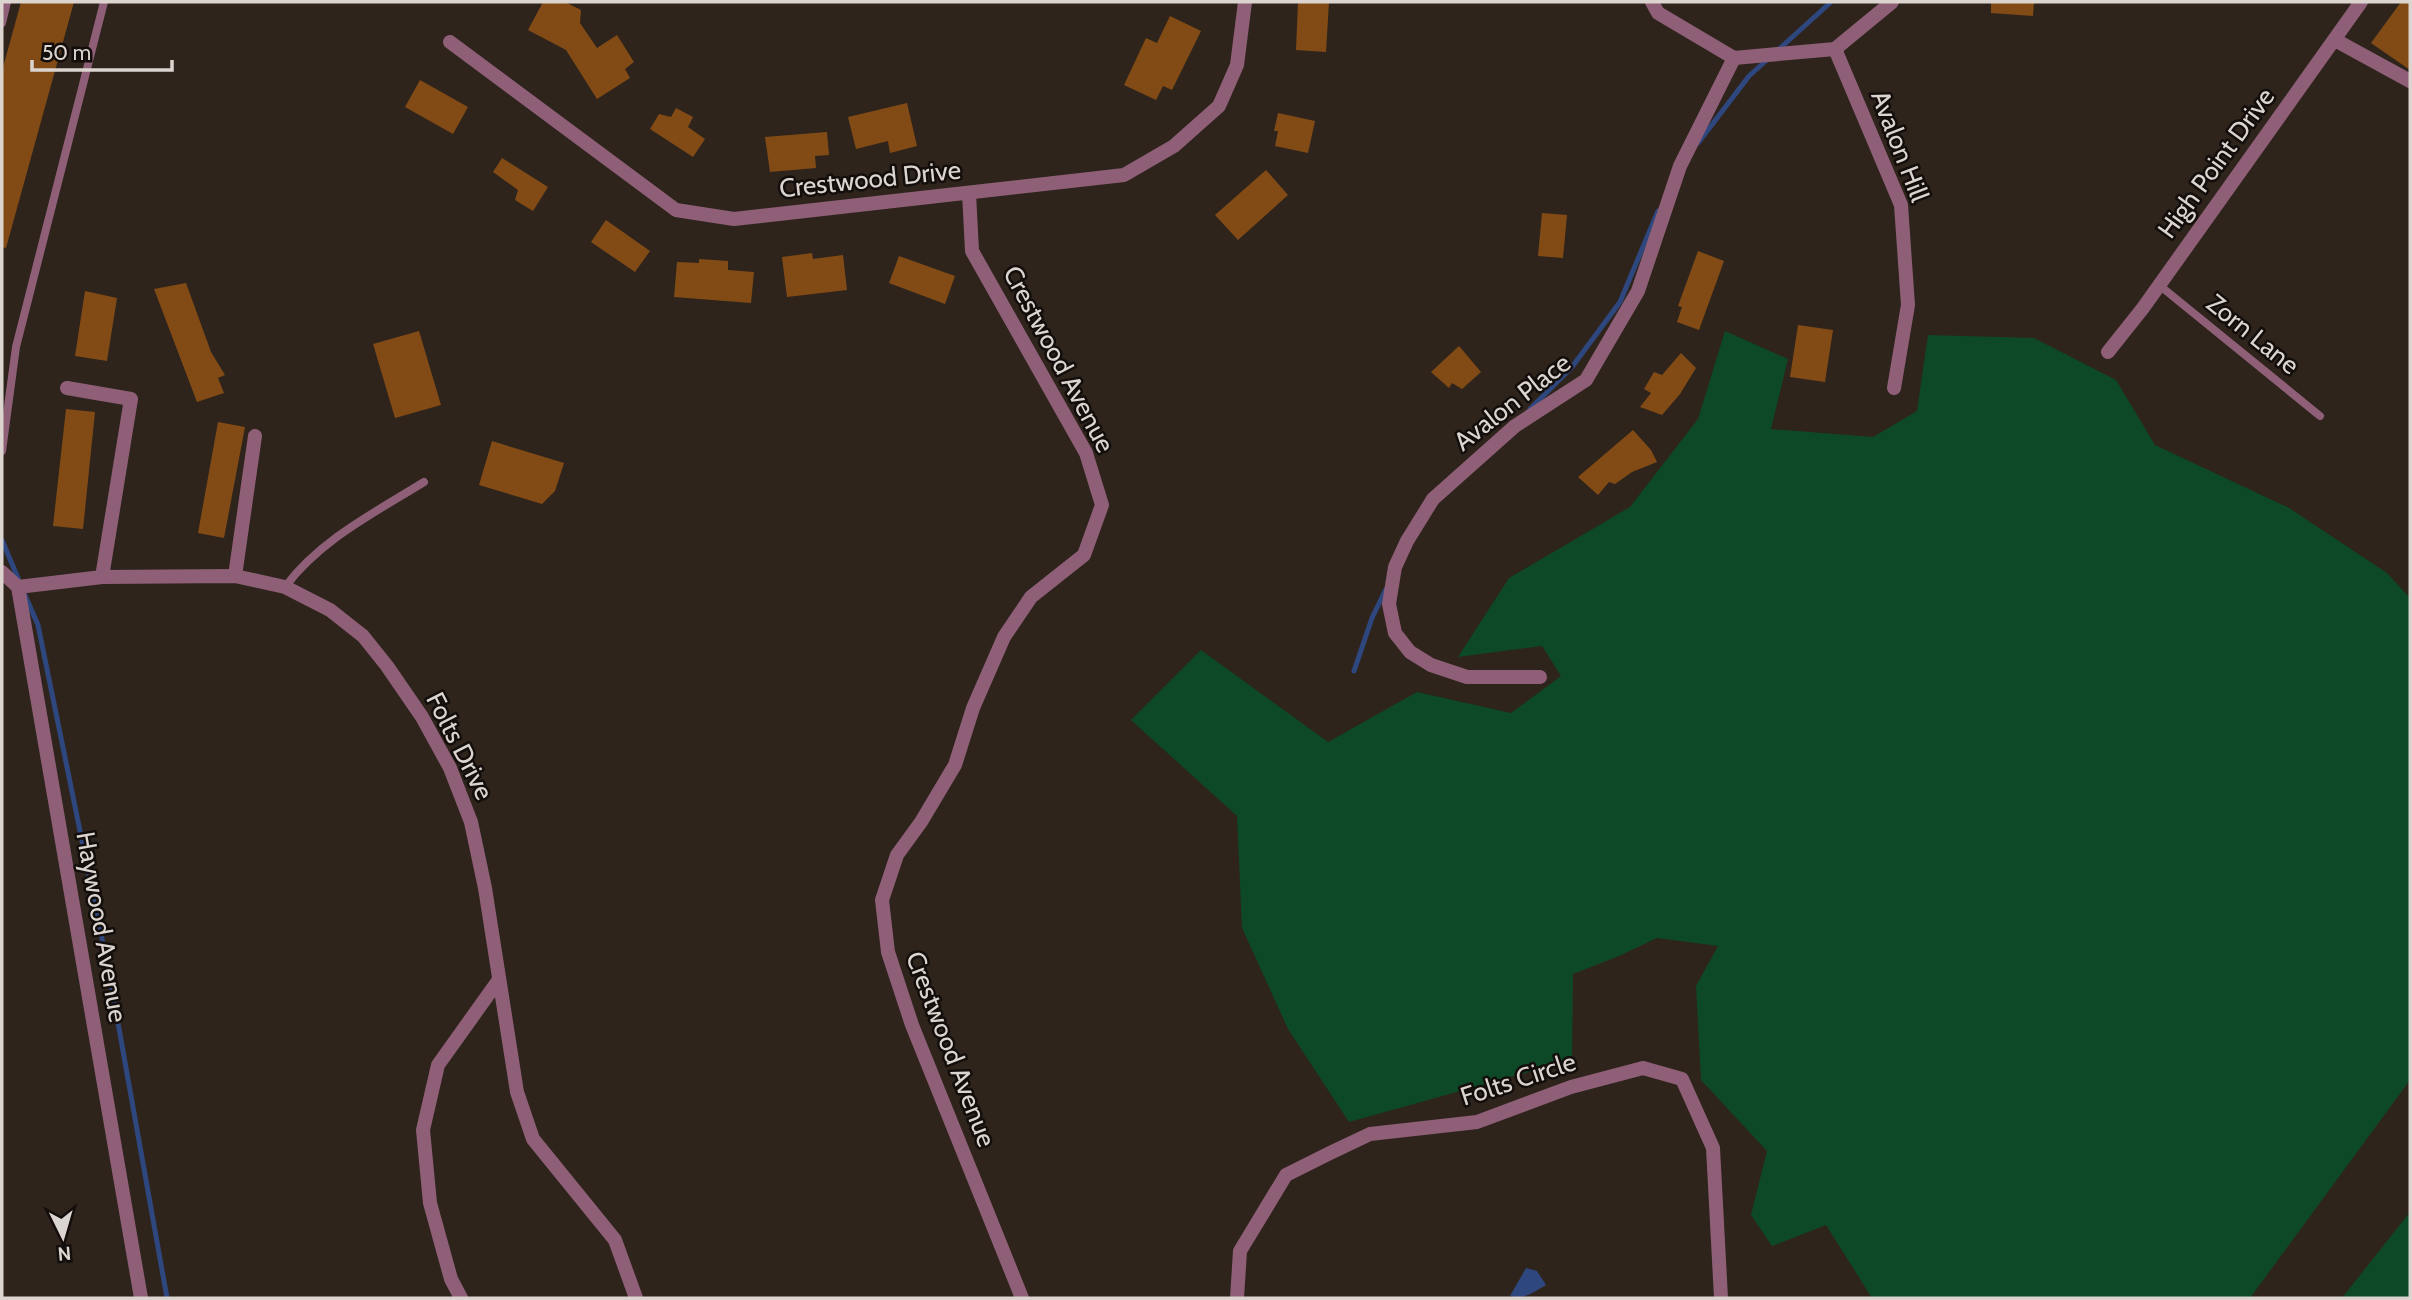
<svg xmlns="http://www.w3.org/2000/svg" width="2412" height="1300" viewBox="0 0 2412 1300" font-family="Cabin,sans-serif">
<rect width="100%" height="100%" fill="#2e241c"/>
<g fill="#0d4926">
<polygon points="1725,331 1788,359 1771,429 1873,437 1917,411 1928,335 2034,338 2116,380 2155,445 2289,508 2387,573 2410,598 2410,1080 2250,1298 1872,1298 1826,1225 1772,1246 1751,1215 1767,1151 1701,1080 1696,986 1718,946 1657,938 1619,956 1573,974 1572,1060 1349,1122 1288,1029 1242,928 1237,816 1131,720 1201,650 1328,742 1417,692 1511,713 1561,676 1542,646 1458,657 1509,578 1630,507 1698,419"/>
<polygon points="2410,1212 2410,1298 2342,1298"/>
</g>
<path fill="#2e477f" d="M1526 1268 1537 1271 1546 1285C1534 1292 1524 1300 1510 1296Z"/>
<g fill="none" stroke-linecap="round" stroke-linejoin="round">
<g stroke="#2e477f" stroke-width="5">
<polyline points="1778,50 1831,2"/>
<polyline points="1698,143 1749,76 1768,59"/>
<polyline points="1530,409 1572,367 1620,302 1658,211"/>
<polyline points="2,540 20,583"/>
<polyline points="25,595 38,625 110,978 167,1298"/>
<polyline points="1354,671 1372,618 1386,589"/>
</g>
</g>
<g fill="#824b15">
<polygon points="21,2 74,2 6,248 2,247 2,71"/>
<polygon points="543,2 565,2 581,10 580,23 597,48 617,35 634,62 625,69 630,78 597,99 566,50 528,30"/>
<polygon points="1298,2 1329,2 1326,52 1296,50"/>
<polygon points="1991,2 2034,2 2033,16 1991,13"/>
<polygon points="2401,2 2410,2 2410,70 2371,43"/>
<polygon points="1170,16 1201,31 1172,90 1163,86 1156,100 1124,85 1146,38 1157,43"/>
<polygon points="420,80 468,107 453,134 405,107"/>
<polygon points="907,103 917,146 890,153 888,141 856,149 848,117"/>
<polygon points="676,108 693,117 688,127 705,139 693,157 650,129 659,114 671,117"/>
<polygon points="1278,113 1315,121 1308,153 1275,146 1278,131 1274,131"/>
<polygon points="827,132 829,155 815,156 816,168 770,172 765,137"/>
<polygon points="502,158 548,187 533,211 515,200 518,190 493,172"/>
<polygon points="1266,170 1288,195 1238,240 1215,215"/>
<polygon points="1542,213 1567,215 1563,258 1538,256"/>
<polygon points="606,220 650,251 635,272 591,242"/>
<polygon points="1698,251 1724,261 1699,330 1677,322 1682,307 1678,306"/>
<polygon points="812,253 813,259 843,255 847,290 787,297 782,257"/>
<polygon points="899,256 955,276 945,304 889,283"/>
<polygon points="699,259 728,261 728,270 754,272 751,303 674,297 677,262 699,263"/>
<polygon points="186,283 211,352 225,375 218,378 224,393 197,402 154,289"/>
<polygon points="85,291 117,298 107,361 75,356"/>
<polygon points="1798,325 1833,330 1825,382 1790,377"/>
<polygon points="419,331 441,405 395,418 373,344"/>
<polygon points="1459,346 1481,372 1462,389 1452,383 1449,388 1431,372"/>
<polygon points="1681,353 1696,368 1680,394 1662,415 1640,407 1651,393 1644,389 1654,372 1662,375"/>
<polygon points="66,409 95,412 83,529 53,526"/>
<polygon points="218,422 245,427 224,538 198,533"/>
<polygon points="1633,430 1651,450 1657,462 1632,472 1615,484 1609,482 1598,495 1578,477"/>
<polygon points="492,441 564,463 555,491 542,504 479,485"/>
</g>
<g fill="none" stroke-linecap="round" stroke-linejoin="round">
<g stroke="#8f5f78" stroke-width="8">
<polyline points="2,23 7,2"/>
<polyline points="2159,285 2320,416"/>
<polyline points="2,451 16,347 104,2"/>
<path d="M285 587C320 540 374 513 424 482"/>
</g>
<g stroke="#8f5f78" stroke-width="14">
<polyline points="1652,2 1658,13 1734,58 1835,49 1892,2"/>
<polyline points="2335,40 2410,81"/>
<polyline points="450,42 676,210 734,219 1124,175 1174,146 1219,106 1237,65 1245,2"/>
<polyline points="1835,49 1901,205 1908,305 1894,388"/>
<polyline points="969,193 972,251 1086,453 1102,505 1084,555 1031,597 1004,637 973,708 955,765 921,822 897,855 882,900 888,952 912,1025 1022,1298"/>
<polyline points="2108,352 2143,308 2361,2"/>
<polyline points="67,388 131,399 102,577"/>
<polyline points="2,572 18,587 141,1298"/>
<polyline points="235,576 255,436"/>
<polyline points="18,587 102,577 235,576 285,587 330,610 363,636 387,666 422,717 450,768 471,822 485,888 517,1092 533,1139 615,1240 636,1298"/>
<polyline points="1540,677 1467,677 1431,665 1410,652 1395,633 1389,604 1395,567 1407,541 1433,499 1515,426 1586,380 1638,291 1680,166 1734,58"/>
<polyline points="461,1298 451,1279 430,1203 423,1130 438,1065 498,981"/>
<polyline points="1237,1298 1240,1251 1286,1175 1330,1153 1370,1134 1477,1122 1571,1087 1643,1068 1682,1079 1713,1148 1721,1298"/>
</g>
</g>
<g text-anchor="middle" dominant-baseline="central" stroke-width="5" stroke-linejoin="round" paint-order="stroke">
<g font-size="26" fill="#dcd5cf" stroke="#130e0b">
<text transform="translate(1900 146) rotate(69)">Avalon Hill</text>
<text transform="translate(2216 163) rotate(-54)">High Point Drive</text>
<text transform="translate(870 179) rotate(-6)">Crestwood Drive</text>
<text transform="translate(2253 334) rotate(39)">Zorn Lane</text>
<text transform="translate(1059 359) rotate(62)">Crestwood Avenue</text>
<text transform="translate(1512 402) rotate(-38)">Avalon Place</text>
<text transform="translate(460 746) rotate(63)">Folts Drive</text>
<text transform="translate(102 927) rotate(80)">Haywood Avenue</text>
<text transform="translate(951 1049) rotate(69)">Crestwood Avenue</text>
<text transform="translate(1518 1079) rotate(-18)">Folts Circle</text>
</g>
</g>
<rect width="2412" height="1300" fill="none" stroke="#dcd5cf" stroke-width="7"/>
<g transform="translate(63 1237) rotate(175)" stroke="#130e0b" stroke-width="5" paint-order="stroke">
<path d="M0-5L12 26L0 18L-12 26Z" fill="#dcd5cf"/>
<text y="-10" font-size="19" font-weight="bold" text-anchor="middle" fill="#dcd5cf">N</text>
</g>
<path d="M32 60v10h140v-10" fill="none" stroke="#dcd5cf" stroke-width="3.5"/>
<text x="42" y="60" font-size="21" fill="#dcd5cf" stroke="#130e0b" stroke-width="5" paint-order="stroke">50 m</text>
</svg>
